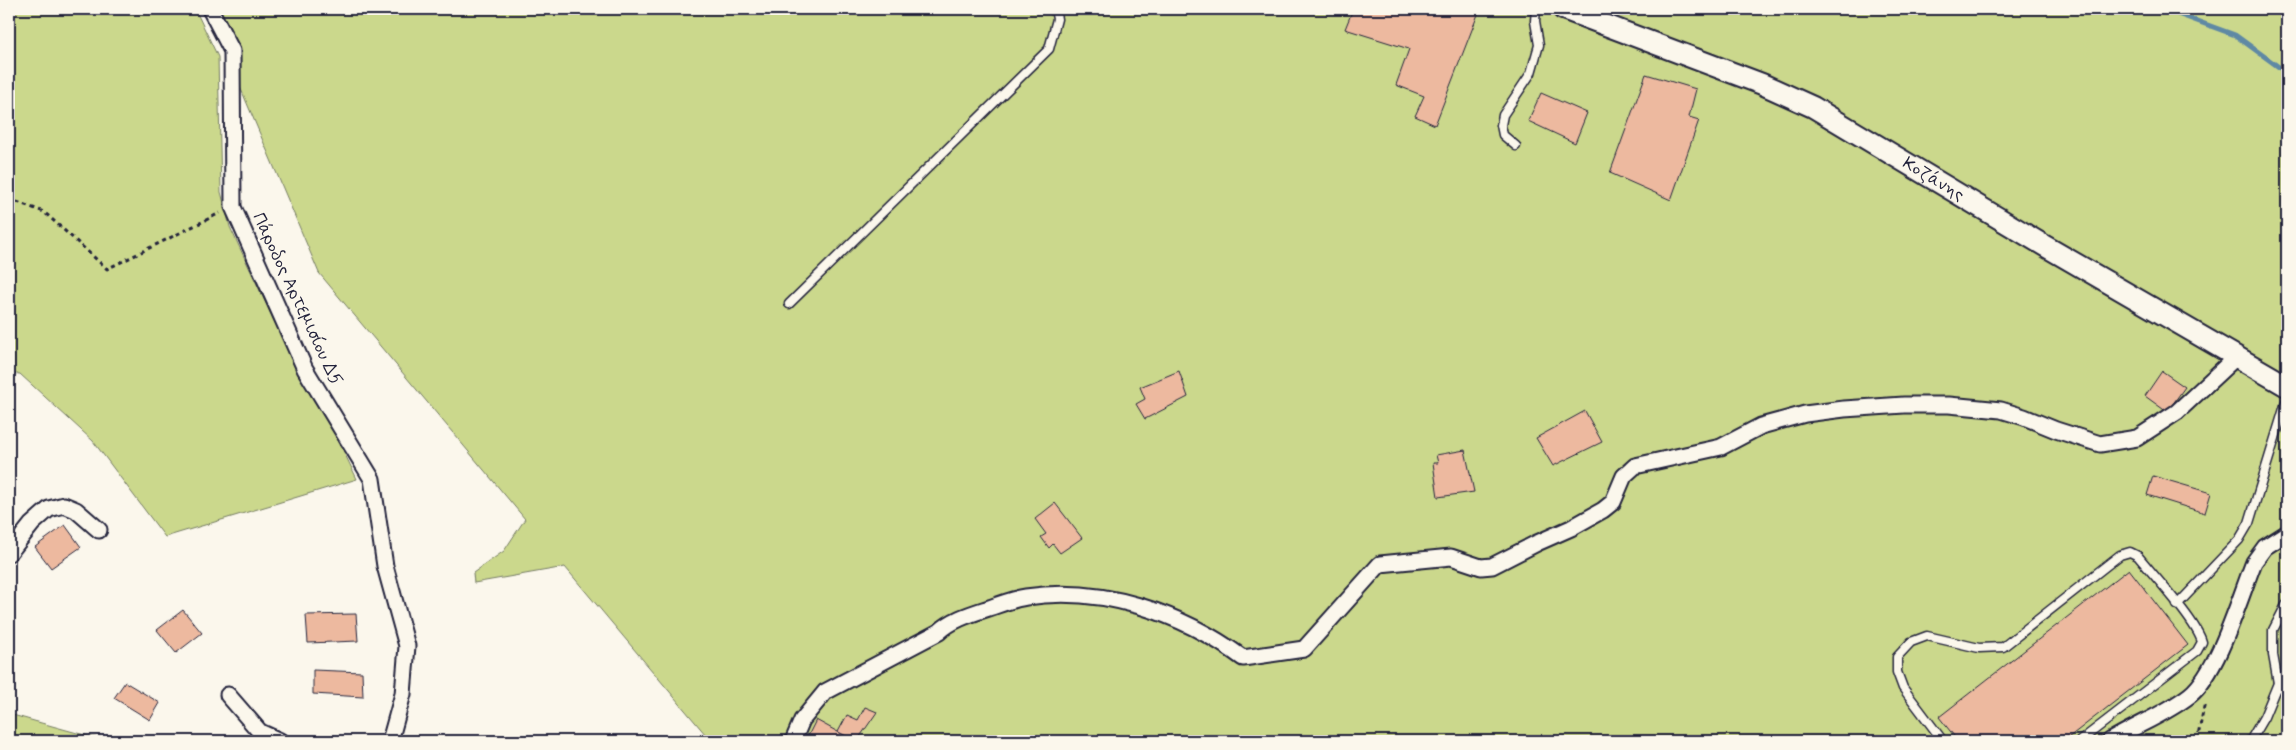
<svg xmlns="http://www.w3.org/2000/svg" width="2296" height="750" viewBox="0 0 2296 750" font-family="Mynerve,sans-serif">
<rect width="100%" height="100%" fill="#fbf7ec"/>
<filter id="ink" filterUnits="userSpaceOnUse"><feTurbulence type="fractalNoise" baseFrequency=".02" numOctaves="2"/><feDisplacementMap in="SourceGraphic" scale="10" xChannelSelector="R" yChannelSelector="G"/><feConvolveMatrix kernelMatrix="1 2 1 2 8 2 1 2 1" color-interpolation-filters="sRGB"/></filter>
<g filter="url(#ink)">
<g fill="#cbd88c" stroke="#767d64">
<polygon points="9,9 195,9 218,57 221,192 230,227 292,359 309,392 337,438 357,479 165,537 93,441 20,374 9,373"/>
<polygon points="207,9 2287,9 2287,741 711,741 565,567 474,583 473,573 504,551 525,519 319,273"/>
<polygon points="9,714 106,741 9,741"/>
</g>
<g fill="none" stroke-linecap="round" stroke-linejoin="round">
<polyline stroke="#5f89a4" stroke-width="5" points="2164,9 2235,35 2287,73"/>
</g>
<g fill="#edb99f" stroke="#22223b">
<polygon points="1353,9 1480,9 1435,125 1415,116 1424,96 1396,85 1409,49 1345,29"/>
<polygon points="1646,74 1696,89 1689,117 1699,120 1671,200 1610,173"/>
<polygon points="1541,93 1587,113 1575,143 1528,121"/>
<polygon points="1179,371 1188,397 1145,419 1136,404 1145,399 1140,387"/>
<polygon points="2162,371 2185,387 2167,412 2145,396"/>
<polygon points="1585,411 1602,442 1553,466 1536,438"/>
<polygon points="1465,450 1474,492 1438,497 1433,463 1438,463 1436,455"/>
<polygon points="2153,476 2211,493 2205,513 2147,495"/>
<polygon points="1055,503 1082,538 1060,553 1053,544 1049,548 1041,537 1046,534 1035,519"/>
<polygon points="65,525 81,547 51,568 35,547"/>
<polygon points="2129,569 2188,645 2064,741 1958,741 1939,717"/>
<polygon points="183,610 202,633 176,653 157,630"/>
<polygon points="356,614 358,641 308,643 306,615"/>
<polygon points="313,670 362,672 363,697 313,694"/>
<polygon points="125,682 160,703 150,720 114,698"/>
<polygon points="865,707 877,712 857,741 838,732 847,715 858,720"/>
<polygon points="816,720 847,737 845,741 806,740"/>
</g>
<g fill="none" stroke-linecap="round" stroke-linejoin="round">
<g stroke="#22223b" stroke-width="11">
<g id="lane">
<polyline points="1516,146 1503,135 1501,125 1503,115 1531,73 1539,45 1535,21 1536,9"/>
<polyline points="789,304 1049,49 1057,19 1055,9"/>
<polyline points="2287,603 2273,630 2273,655 2278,683 2287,694"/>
<polyline points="2177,605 2239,540 2249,523 2287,399"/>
<path d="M1943 741 1903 688 1897 672V657L1911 642 1927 636 1979 648 2003 647 2120 555 2130 552 2138 556C2154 576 2196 621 2202 642L2197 651 2080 741"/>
<polyline points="2250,741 2264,717 2278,683"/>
</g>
</g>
<g stroke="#22223b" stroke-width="19">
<g id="street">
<polyline points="210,9 232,51 233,207 305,369 372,479 385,566 407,646 403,694 390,741"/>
<polyline points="9,553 32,524 49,509 64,505 76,510 99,530"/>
<polyline points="228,695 260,732 280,741"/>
<path d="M793 741 802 720 825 692 939 632C953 619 971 614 989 608 1001 604 1013 599 1026 597 1102 585 1182 613 1243 658L1304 649 1380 564 1451 557 1481 567 1492 566 1537 543 1571 528 1603 510 1613 502 1624 476 1635 466 1721 447 1761 426 1805 414 1844 409 1904 405H1949L2001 410 2024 417 2056 430 2100 444 2137 438 2177 412 2237 356"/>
<path d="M2110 741C2136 725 2166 714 2190 695 2218 673 2240 597 2254 562L2265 547 2287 533"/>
</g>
</g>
<g stroke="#22223b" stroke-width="24">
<g id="secondary">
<path id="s1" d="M1563 9 1762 84 1813 107 2045 246 2287 386"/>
</g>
</g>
<g stroke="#22223b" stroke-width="3" stroke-dasharray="4 4" stroke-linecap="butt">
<polyline points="9,199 44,212 107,269 220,213"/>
<polyline points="2197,741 2205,702"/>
</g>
<use href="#lane" stroke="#fbf7ec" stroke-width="8"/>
<use href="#street" stroke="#fbf7ec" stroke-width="15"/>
<use href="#secondary" stroke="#fbf7ec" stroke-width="20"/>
</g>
</g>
<g text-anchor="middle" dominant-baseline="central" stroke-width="5" stroke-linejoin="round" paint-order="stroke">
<g font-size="18" fill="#22223b" stroke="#fbf7ec">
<text stroke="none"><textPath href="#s1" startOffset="409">Κοζάνης</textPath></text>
<text transform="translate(297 299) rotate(65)">Πάροδος Αρτεμισίου Δ5</text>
</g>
</g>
<rect width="2296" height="750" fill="none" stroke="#fbf7ec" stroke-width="30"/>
<rect x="15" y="15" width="2266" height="720" fill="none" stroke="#22223b" stroke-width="2" filter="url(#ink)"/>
</svg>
